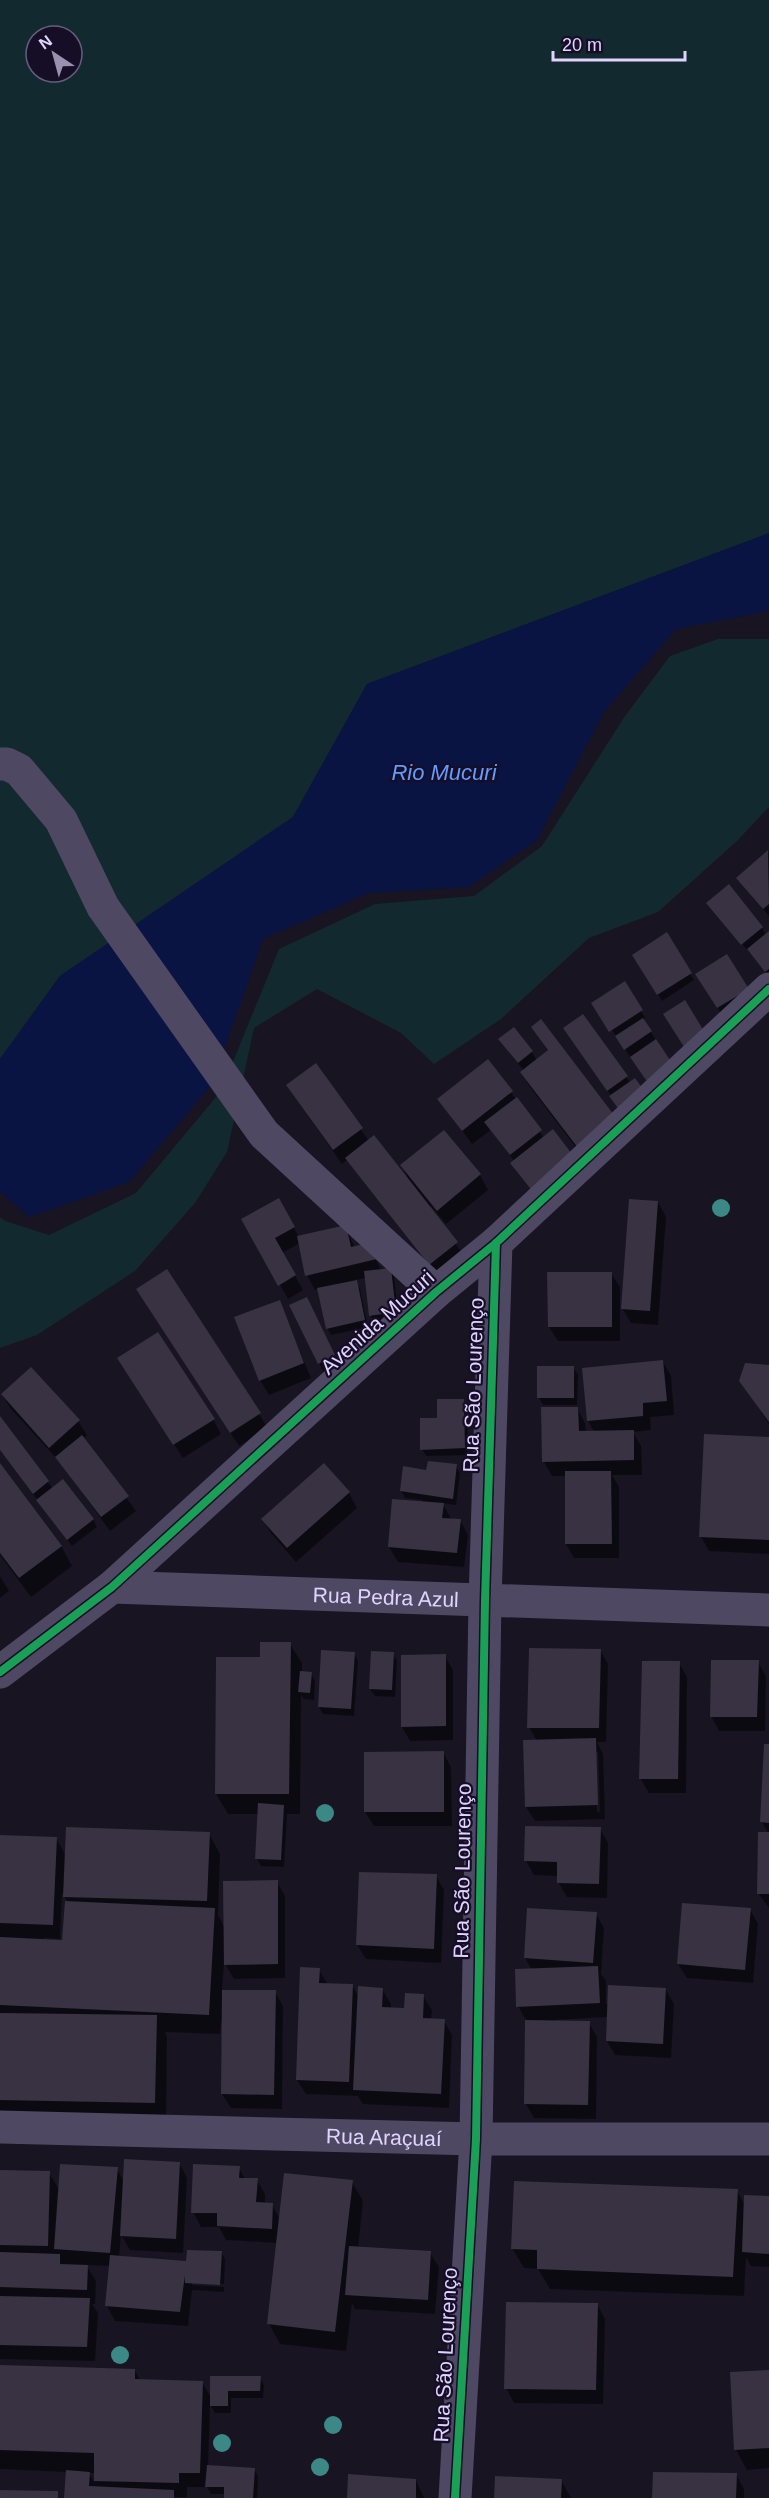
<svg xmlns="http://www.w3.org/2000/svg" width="769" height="2498" viewBox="0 0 769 2498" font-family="Arial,sans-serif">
<rect width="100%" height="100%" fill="#181421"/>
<g fill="#122a2f" fill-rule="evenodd">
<path d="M0 0H769V533L367 684 293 817 60 976 0 1059ZM36 36H72V72H36Z"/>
<polygon points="718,639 769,639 769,807 737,841 658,912 589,938 501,1019 434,1064 401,1033 317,989 254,1028 227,1152 195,1203 135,1271 37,1335 0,1348 0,1217 5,1221 49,1235 136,1193 221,1091 279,949 375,904 474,896 542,846 625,716 670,656"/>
</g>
<polygon fill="#091443" points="769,533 769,611 676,629 604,712 537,840 469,887 369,893 263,939 212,1084 129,1182 29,1217 0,1192 0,1059 60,976 293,817 367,684"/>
<g fill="#0007" fill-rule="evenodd">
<polygon points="767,852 769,853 769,916 738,879"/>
<polygon points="708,903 762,928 766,935 769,933 769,976"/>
<polygon points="666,934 694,980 662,1001 634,955"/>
<polygon points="698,975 752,996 722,1015"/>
<polygon points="625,983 645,1018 643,1020 673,1066 636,1065 593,1003"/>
<polygon points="541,1022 587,1162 530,1087 522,1072 524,1071 504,1046 532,1052 537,1061 549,1052 533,1028"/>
<polygon points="569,1036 626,1077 630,1083 612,1097"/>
<polygon points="488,1061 544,1138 538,1198 516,1171 512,1164 515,1162 491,1130 472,1144 439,1099"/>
<polygon points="316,1065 369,1141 410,1183 402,1166 444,1132 480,1175 488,1190 446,1224 431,1206 429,1207 465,1257 438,1278 348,1159 342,1164 287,1086"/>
<polygon points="278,1200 299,1237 345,1226 355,1248 372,1253 382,1271 390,1270 394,1277 399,1319 375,1323 371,1316 366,1278 355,1280 360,1289 368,1327 331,1335 327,1328 319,1289 315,1290 307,1275 300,1243 282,1253 303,1290 288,1299 243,1219"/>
<polygon points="658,1202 666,1217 658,1325 631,1323 622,1308"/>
<polygon points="611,1273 620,1287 620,1341 558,1341 549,1327"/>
<polygon points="279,1302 311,1378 269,1395 260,1380"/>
<polygon points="146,1304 259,1414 268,1428 239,1446"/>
<polygon points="291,1305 310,1306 338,1363 323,1371"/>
<polygon points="663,1362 671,1376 674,1415 650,1417 651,1430 633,1432 641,1446 642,1475 612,1475 619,1487 619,1558 574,1558 566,1544 566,1476 552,1476 544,1462 577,1408 585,1423 586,1433 595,1433 588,1421"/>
<polygon points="769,1366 769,1424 741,1381"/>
<polygon points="573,1367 578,1375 577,1405 543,1405 539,1398"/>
<polygon points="127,1373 213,1419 221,1434 183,1458"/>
<polygon points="2,1395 78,1421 87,1435 83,1439 136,1511 110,1531 59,1461 11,1409"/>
<polygon points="463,1400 467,1408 468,1455 426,1456 422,1449 439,1419"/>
<polygon points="0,1418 53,1489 93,1519 97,1527 72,1546 0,1450"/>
<polygon points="769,1438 769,1554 709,1551 701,1537"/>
<polygon points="0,1465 61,1546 72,1566 31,1597 0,1555"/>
<polygon points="324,1465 349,1493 357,1508 296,1562 271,1533 262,1519"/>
<polygon points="456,1466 460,1473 456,1505 442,1503 452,1520 460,1520 468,1535 464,1567 398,1562 389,1547 394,1501 422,1503 422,1500 405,1498 401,1491 428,1471"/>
<polygon points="0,1576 9,1591 0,1598"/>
<polygon points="290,1644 302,1663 302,1672 311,1673 315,1681 314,1700 304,1699 301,1695 300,1814 287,1814 284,1867 261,1866 257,1859 259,1814 228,1814 216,1794 262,1659"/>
<path d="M600 1650 608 1664 606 1742H597L603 1754 605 1819 535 1821 526 1807 524 1742 537 1741 529 1727ZM595 1752H598L600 1812H597Z"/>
<polygon points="354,1653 358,1661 354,1716 323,1714 319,1707"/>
<polygon points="393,1654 397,1661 395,1697 375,1696 370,1689"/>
<polygon points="445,1656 453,1670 453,1740 410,1741 402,1727"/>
<polygon points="758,1662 766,1676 765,1731 719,1731 711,1716"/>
<polygon points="679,1663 687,1677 686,1793 649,1793 640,1778"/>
<polygon points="769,1746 769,1908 758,1893 769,1834 762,1822"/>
<polygon points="443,1752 451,1767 452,1826 374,1826 365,1812"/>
<polygon points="600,1829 608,1843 607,1898 567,1897 558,1882 558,1876 534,1875 526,1861"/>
<path d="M209 1834 220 1854 218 1915 225 1928 277 1882 285 1896V1978L234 1979 224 1962 222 1992H275L283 2006 282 2109 231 2108 222 2094 223 2021H221L220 2034 165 2032 167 2037 166 2123 0 2119V1836L56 1838 66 1856ZM62 1893 68 1902 64 1942 44 1941V1938L60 1939Z"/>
<polygon points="361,1873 436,1876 444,1890 441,1963 366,1959 357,1945"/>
<polygon points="750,1909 758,1924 753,1983 687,1978 678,1964"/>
<polygon points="596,1914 604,1928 601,1974 606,1981 606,2004 666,1990 674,2004 671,2058 615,2055 607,2041 608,2017 555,2020 555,2022 589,2023 597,2037 596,2119 534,2118 526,2104 527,2022 518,2006 532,1970 525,1958"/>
<polygon points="301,1969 319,1970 328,1985 352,1985 359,1998 382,1989 391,2004 391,2009 406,2010 423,1996 432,2010 431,2020 444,2021 452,2035 449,2108 363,2104 358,2096 306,2094 297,2080"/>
<polygon points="179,2163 187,2178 183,2253 130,2250 121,2235 119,2257 185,2262 221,2252 225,2259 224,2284 192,2282 192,2285 224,2287 224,2292 192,2290 188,2326 115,2321 107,2306 111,2266 86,2265 96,2281 95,2304 92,2304 98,2313 95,2361 0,2359 0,2171 49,2173 60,2191 117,2169 124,2182"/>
<polygon points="239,2168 245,2179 257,2180 265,2194 265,2204 272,2205 280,2219 352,2182 363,2201 358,2248 430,2253 439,2267 435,2314 355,2309 352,2303 346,2351 280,2344 269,2324 278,2243 226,2240 219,2227 201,2227 193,2212"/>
<polygon points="737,2191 745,2205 769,2198 769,2267 751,2266 746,2257 744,2296 550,2289 538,2269 524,2268 512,2248"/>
<polygon points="597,2304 605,2319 603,2404 514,2403 506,2388"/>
<path d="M0 2366 135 2371 140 2380 202 2382 211 2397 260 2378 264 2385 263 2398H231V2413H215L210 2405 208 2467 254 2469 258 2476 257 2498H226V2494H211L207 2487H187V2497L66 2498 67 2472 0 2469ZM89 2473H95V2483Z"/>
<polygon points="769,2371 769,2468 747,2470 736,2450"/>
<polygon points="736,2474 744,2489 744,2498 653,2498"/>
<polygon points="416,2480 424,2498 349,2498"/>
<polygon points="561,2480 571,2498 496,2498"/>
</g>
<g fill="#383243">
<polygon points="768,850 769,904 763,909 736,878"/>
<polygon points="729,884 763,927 741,945 706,903"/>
<polygon points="769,931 769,969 765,972 747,949"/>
<polygon points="667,932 692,973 657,995 632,955"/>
<polygon points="727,954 749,989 717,1008 695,974"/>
<polygon points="625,981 643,1010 609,1032 591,1003"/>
<polygon points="685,1000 707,1036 686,1050 663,1014"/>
<polygon points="583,1014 628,1076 607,1091 563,1028"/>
<polygon points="643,1018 652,1031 624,1050 615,1036"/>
<polygon points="541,1019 617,1119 578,1148 520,1072 548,1050 531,1027"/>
<polygon points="514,1027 533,1051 518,1063 498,1039"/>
<polygon points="656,1039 674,1066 648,1083 630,1057"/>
<polygon points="488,1059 513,1091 462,1131 437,1099"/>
<polygon points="316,1063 363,1128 333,1150 286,1085"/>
<polygon points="635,1078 645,1092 620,1111 609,1096"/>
<polygon points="517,1097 542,1130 510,1155 484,1122"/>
<polygon points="553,1129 575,1158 533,1192 510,1163"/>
<polygon points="444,1130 481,1174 437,1211 400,1165"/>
<polygon points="374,1135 458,1242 429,1265 345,1158"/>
<polygon points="279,1198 295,1227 275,1238 296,1275 278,1286 241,1219"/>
<polygon points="629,1199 658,1201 650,1311 621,1309"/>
<polygon points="346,1225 351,1247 373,1242 377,1259 305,1276 297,1236"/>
<polygon points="391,1268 396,1312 369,1316 364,1271"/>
<polygon points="167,1269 261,1413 230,1433 136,1289"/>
<polygon points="547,1272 612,1272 612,1327 548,1327"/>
<polygon points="357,1280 365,1320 326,1329 317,1288"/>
<polygon points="307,1297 335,1355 318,1364 289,1305"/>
<polygon points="280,1300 304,1363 259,1381 234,1317"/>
<polygon points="158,1332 215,1419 173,1445 117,1358"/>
<polygon points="663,1360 667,1401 643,1403 643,1416 587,1421 582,1368"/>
<polygon points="745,1363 769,1365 769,1422 739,1381"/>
<rect x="537" y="1366" width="37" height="32"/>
<polygon points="31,1367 80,1420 49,1448 1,1394"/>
<polygon points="437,1399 464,1399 465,1448 420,1450 420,1418 437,1418"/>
<polygon points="541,1407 578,1407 579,1431 634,1430 634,1460 542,1462"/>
<polygon points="0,1416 49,1481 33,1494 0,1450"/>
<polygon points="704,1434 769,1437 769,1540 699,1537"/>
<polygon points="82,1435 129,1496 101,1517 55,1457"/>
<polygon points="428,1461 457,1464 453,1499 400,1491 403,1466 426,1470"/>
<polygon points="0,1463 62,1546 19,1578 0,1553"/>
<polygon points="324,1463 350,1492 287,1548 261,1519"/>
<polygon points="565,1471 611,1471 612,1544 565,1544"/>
<polygon points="63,1479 94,1519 67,1540 36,1500"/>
<polygon points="392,1499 444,1503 442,1518 461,1519 457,1553 388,1547"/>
<polygon points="260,1642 291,1642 289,1794 215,1794 216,1657 260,1657"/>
<polygon points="529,1648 601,1649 599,1728 527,1728"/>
<polygon points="321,1650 355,1652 351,1709 318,1707"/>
<polygon points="371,1651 394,1652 392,1690 369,1689"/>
<polygon points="446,1654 446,1726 401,1727 401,1655"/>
<polygon points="711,1660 759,1660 757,1717 710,1717"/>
<polygon points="642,1661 680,1661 678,1779 639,1779"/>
<polygon points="300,1671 312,1672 310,1693 298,1692"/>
<polygon points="596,1738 598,1805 525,1807 523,1740"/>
<polygon points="764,1744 769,1744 769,1823 760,1822"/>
<polygon points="444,1751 444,1812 364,1812 364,1752"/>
<polygon points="258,1803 284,1805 281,1860 255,1859"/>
<polygon points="525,1826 601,1827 599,1884 557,1883 557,1862 524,1861"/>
<polygon points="66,1827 210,1832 207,1901 63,1897"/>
<polygon points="758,1832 769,1832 769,1894 757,1894"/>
<polygon points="0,1835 57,1837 53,1925 0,1923"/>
<polygon points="359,1872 437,1874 434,1949 356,1945"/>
<polygon points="278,1880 278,1964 224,1965 223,1881"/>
<polygon points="65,1901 215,1908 209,2015 0,2005 0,1937 62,1940"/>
<polygon points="682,1903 751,1908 745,1970 677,1964"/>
<polygon points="527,1908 597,1912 593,1963 524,1958"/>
<polygon points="598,1966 600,2003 516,2007 515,1969"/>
<polygon points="300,1967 320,1968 319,1983 353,1984 349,2082 296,2080"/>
<polygon points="608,1985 666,1988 663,2044 606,2041"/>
<polygon points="358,1986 383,1988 382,2007 404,2008 405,1993 424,1994 423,2018 445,2019 441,2094 353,2090"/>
<polygon points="222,1990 276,1990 274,2095 221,2094"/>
<polygon points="0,2013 157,2015 155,2103 0,2100"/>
<polygon points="525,2020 590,2021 588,2105 524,2104"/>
<polygon points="124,2159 180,2162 176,2239 120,2236"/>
<polygon points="60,2164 118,2167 110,2253 54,2249"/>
<polygon points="193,2164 240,2166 239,2178 258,2178 256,2202 273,2203 272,2229 217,2226 217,2213 191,2213"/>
<polygon points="0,2170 50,2171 48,2246 0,2245"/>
<polygon points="284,2173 353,2180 335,2332 267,2324"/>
<polygon points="514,2181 738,2189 733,2277 537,2269 537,2250 511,2249"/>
<polygon points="744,2195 769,2196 769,2254 742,2252"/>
<polygon points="349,2246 431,2251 428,2300 345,2295"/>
<polygon points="187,2250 222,2251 220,2285 185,2283 185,2275 180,2312 105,2306 110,2255 186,2261"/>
<polygon points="0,2252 60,2254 60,2264 88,2265 87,2290 0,2287"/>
<polygon points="0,2296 90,2298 87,2347 0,2345"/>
<polygon points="506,2302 598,2303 596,2390 504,2389"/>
<polygon points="0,2365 135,2369 135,2379 203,2381 200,2473 179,2473 179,2483 94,2481 94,2453 0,2450"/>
<polygon points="769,2370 769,2448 734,2450 730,2372"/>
<polygon points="210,2376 261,2376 260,2391 228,2391 228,2406 210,2406"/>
<polygon points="207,2465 255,2468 253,2498 224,2498 224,2487 205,2487"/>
<polygon points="66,2470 90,2472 89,2486 174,2490 174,2498 64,2498"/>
<polygon points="653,2472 737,2473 736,2498 652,2498"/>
<polygon points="348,2474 416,2479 416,2498 347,2498"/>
<polygon points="495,2476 562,2479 561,2498 494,2498"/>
<polygon points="0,2490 58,2491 58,2498 0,2498"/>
</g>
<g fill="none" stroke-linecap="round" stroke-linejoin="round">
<g stroke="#4e4862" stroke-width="33">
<polyline points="0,764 7,764 19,770 61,820 103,907 264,1134 436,1292"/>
<path id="s1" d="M112 1587 769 1610"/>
<polyline points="0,1672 112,1587 436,1292 496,1243 769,989"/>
<path id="s2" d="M0 2127 476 2139H769"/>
<polyline points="455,2498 476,2139 485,1601 496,1243"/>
</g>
<g stroke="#160e27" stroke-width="11">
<g id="cycleway">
<polyline points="0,1672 112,1587 436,1292 496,1243 769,989"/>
<polyline points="455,2498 476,2139 485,1601 496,1243"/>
</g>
</g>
<use href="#cycleway" stroke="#1a9f57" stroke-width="8"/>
</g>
<g fill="#3c8887">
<circle cx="721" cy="1208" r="9"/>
<circle cx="325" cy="1813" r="9"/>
<circle cx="120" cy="2355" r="9"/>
<circle cx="333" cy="2425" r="9"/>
<circle cx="222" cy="2443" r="9"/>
<circle cx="320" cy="2467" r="9"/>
</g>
<g text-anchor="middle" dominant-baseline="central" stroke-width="4.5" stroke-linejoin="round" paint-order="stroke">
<g font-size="21" fill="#e0d4ff" stroke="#160e27">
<text transform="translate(377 1322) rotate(-42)">Avenida Mucuri</text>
<text transform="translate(473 1385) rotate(-88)">Rua São Lourenço</text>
<text stroke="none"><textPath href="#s1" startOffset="274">Rua Pedra Azul</textPath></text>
<text transform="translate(462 1871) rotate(-89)">Rua São Lourenço</text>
<text stroke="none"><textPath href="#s2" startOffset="384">Rua Araçuaí</textPath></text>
<text transform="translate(445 2355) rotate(-87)">Rua São Lourenço</text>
</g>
<g font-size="22" font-style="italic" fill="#629cff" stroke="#160e27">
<text x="444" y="772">Rio Mucuri</text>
</g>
</g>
<g transform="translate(54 54) rotate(324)"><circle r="28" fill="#160e27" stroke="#675d7d" stroke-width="1.5"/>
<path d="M0-4.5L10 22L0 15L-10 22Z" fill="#9a91b1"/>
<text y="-9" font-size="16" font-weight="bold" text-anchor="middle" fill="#e0d4ff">N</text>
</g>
<path d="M553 51v9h132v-9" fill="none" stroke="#e0d4ff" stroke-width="3"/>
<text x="562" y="51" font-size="18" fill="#e0d4ff" stroke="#160e27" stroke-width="4.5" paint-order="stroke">20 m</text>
</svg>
